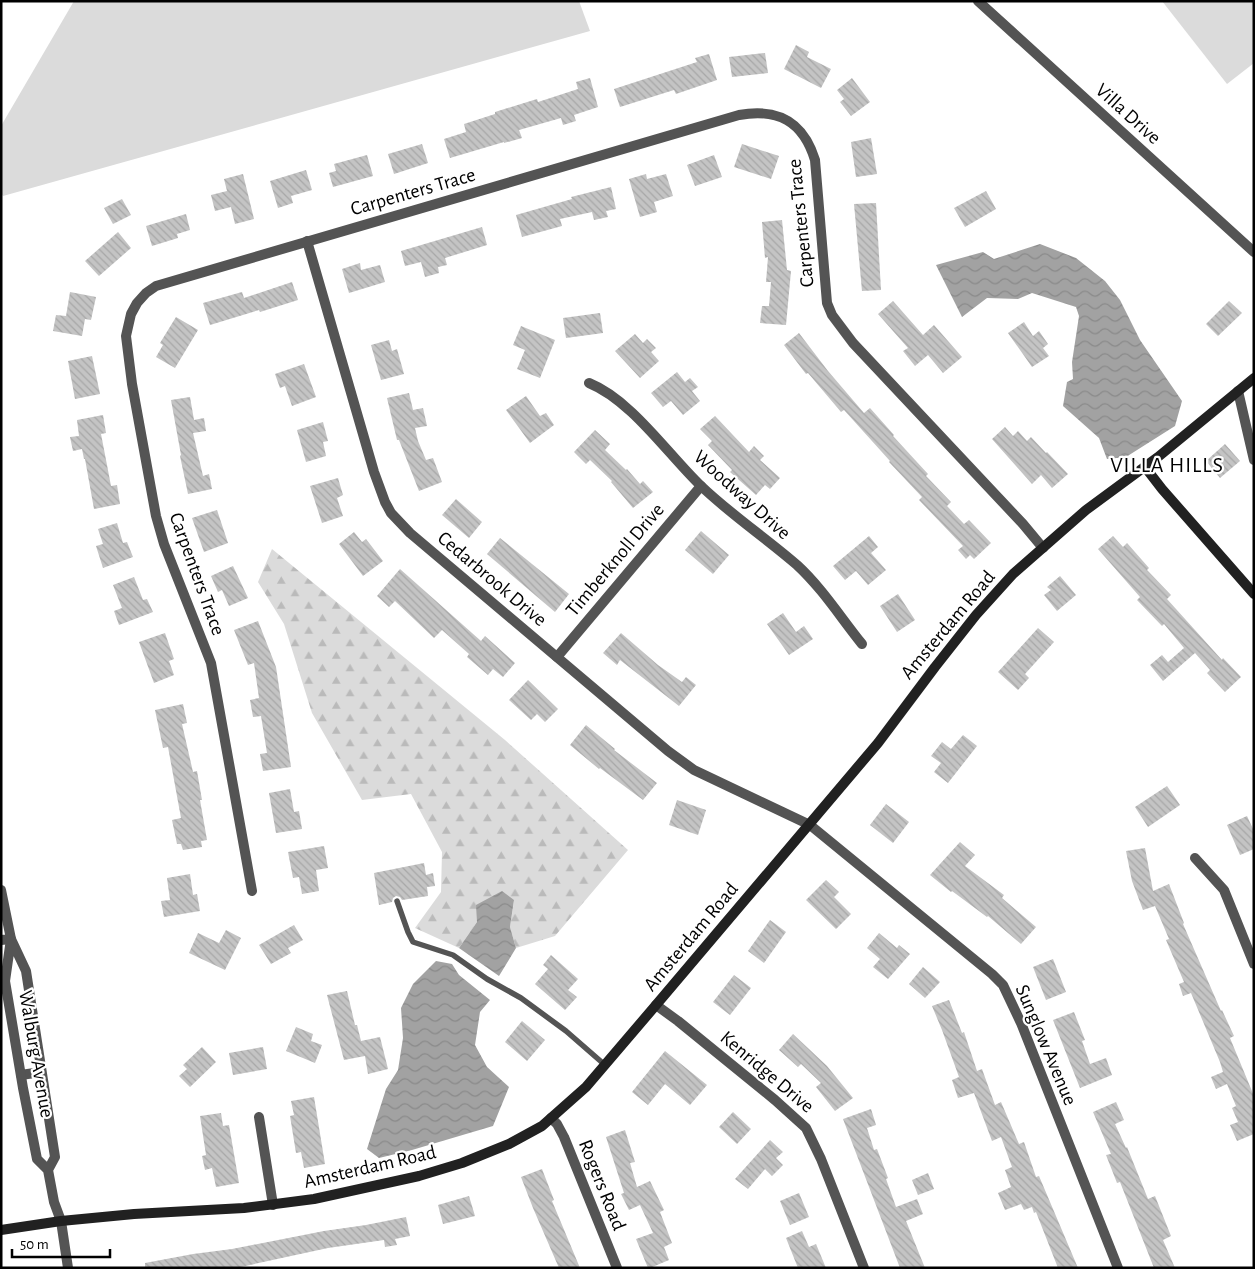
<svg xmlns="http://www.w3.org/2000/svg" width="1255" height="1269" viewBox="0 0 1255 1269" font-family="'Alegreya Sans',sans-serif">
<defs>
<pattern id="forest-firs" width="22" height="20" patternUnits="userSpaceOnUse" patternTransform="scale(1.25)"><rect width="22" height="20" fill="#dbdbdb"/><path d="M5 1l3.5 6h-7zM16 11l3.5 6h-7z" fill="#bababa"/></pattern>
<pattern id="water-waves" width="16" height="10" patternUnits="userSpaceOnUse" patternTransform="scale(1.25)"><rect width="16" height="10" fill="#a2a2a2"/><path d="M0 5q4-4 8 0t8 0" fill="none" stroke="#8a8a8a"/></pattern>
<pattern id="building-back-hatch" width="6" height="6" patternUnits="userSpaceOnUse" patternTransform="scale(1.25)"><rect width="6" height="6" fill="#c4c4c4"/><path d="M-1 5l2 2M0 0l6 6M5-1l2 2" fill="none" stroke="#a7a7a7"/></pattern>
</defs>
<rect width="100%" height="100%" fill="#fff"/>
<g fill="#dbdbdb">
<polygon points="74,1 579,1 590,31 3,196 1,193 1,126"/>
<polygon points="1162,1 1254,1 1254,63 1227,84"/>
</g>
<polygon fill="url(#forest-firs)" points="272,549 505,740 628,850 555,936 516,948 510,927 514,901 477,922 459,948 415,928 441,892 442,852 411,794 362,800 312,713 284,624 258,582"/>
<g fill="url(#water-waves)">
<polygon points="1040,244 1076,258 1105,281 1120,300 1140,340 1182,401 1175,426 1126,457 1107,459 1099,438 1063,406 1067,382 1073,379 1072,362 1079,316 1076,307 1032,293 1018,299 987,298 962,317 936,265 983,252 994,259"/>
<polygon points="502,891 514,900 510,927 516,948 499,976 459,948 477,922 476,905"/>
<polygon points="436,961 452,964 459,975 490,1000 480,1012 475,1045 487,1067 509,1087 493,1126 412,1150 379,1158 367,1149 386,1089 398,1070 403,1038 401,1008 413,984"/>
</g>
<g fill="url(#building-back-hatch)">
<polygon points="796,45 809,52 807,57 831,69 821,88 784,69"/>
<polygon points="765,53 768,73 732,77 729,57"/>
<polygon points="709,54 717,80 676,94 674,90 620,107 614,89 697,62 695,58"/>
<polygon points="590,78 598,107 574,115 576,121 563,125 561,118 519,130 522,138 504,143 504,142 450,158 444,139 466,132 464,124 495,114 495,112 537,99 538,102 578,89 576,82"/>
<polygon points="852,78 870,102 851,116 840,102 844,99 837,90"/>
<polygon points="871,138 877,174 856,177 851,142"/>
<polygon points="422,144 428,163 394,174 388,154"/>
<polygon points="742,144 779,156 771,179 734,167"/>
<polygon points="367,155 373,176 333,187 329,173 336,171 334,164"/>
<polygon points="714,155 722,177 695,186 687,165"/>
<polygon points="306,170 312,190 291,196 293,203 278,208 270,181"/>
<polygon points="243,174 254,219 235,224 231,207 215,211 211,195 227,191 224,179"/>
<polygon points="646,174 647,179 666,174 673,196 654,202 657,212 640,217 629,179"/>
<polygon points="611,187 616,209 606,211 608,217 594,220 592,212 560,219 562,226 522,237 516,215 572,199 571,197"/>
<polygon points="986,191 996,209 965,227 954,208"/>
<polygon points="122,199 131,215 113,224 104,208"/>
<polygon points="876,203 881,290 862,291 854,204"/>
<polygon points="186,214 190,230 177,234 178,238 152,246 146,226"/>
<polygon points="782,220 787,270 791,271 786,325 760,323 762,306 769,306 771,282 766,282 768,257 765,258 762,222"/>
<polygon points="482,227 487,245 445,258 447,265 438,267 439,273 425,277 421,262 405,266 401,251"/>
<polygon points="118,232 131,248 99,276 85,261"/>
<polygon points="360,263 361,270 380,265 385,282 349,293 342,269"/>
<polygon points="292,282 298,300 260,312 259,310 210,325 203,303 242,292 244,298"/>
<polygon points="70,292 96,297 91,320 85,319 82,336 53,331 56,315 66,316"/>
<polygon points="893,301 923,335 934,325 962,357 943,373 928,355 915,366 903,351 908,348 878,314"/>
<polygon points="1229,301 1242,313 1218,336 1206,324"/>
<polygon points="600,313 603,333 566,338 563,318"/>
<polygon points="176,317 198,330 175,368 156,357 163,345 160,343"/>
<polygon points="1024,322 1033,336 1039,331 1048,344 1043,348 1049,356 1032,367 1008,333"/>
<polygon points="521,326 555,340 540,378 517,369 525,350 513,345"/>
<polygon points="799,333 828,371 864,413 870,408 894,435 893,436 928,474 926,476 951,502 947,506 964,524 969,520 991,543 974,559 970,555 966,559 958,550 963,546 919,500 922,497 889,462 890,461 844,410 841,412 808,373 806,374 784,345"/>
<polygon points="635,334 643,343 647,339 656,348 651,352 659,361 640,378 615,351"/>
<polygon points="389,340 392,351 397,349 404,374 381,380 371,345"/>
<polygon points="92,356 100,394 75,399 68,361"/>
<polygon points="304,364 316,397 292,406 285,386 280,388 275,374"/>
<polygon points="677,372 685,382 690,378 698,387 692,391 700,401 683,415 671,401 663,407 651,393"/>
<polygon points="409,393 413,410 423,408 427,426 415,428 418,441 426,460 433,458 442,482 419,491 399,440 397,440 387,398"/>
<polygon points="526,396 540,416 546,413 554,425 530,443 506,410"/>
<polygon points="190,397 194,420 204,418 206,431 193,433 203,476 209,474 212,489 188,494 180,456 181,455 171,400"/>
<polygon points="103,415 106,433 101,434 107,465 111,486 117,485 120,504 94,509 85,459 84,459 82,449 73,451 70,437 79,436 77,420"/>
<polygon points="715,416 749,452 754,446 764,456 760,460 780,478 770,489 765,485 756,495 730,472 732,470 708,445 712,441 700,429"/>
<polygon points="323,422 328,441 323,442 326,456 306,462 297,430"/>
<polygon points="1005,427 1013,436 1018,431 1027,441 1031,437 1046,453 1047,452 1068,474 1052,488 1041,475 1032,484 992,439"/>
<polygon points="595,430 610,444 605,450 626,470 627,469 640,484 643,481 653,492 633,508 611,482 612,481 590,460 586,464 574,452"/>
<polygon points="1225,444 1240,461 1220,478 1206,461"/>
<polygon points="338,478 343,495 337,498 343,516 322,523 310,486"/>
<polygon points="456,499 482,522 469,538 442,515"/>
<polygon points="217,510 228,543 204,552 192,518"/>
<polygon points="117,523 123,543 127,542 133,557 103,568 96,546 103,544 98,529"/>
<polygon points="701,531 729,555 713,574 685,550"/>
<polygon points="354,532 362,542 366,539 383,561 363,576 339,544"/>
<polygon points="869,536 878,547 871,553 886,570 868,585 856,571 845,580 833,566"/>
<polygon points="1113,536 1123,547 1127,543 1149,568 1147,570 1171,595 1167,599 1222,660 1223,658 1241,677 1225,692 1207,673 1210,670 1195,653 1163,681 1150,665 1162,655 1168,662 1184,648 1164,624 1162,626 1137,600 1140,597 1098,549"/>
<polygon points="500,538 569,594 555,612 487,554"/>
<polygon points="233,566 248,598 229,606 222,590 218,592 211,576"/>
<polygon points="400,569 481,641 485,636 515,663 503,677 493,669 488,675 467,657 469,654 442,630 434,638 395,601 389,607 377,596"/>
<polygon points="1060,576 1076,595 1057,611 1044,595 1051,590 1047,587"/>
<polygon points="134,577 143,600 147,599 153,612 119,625 114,611 122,608 113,585"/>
<polygon points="898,594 915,620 897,632 880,606"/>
<polygon points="783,613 796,632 804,626 813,639 789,655 767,624"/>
<polygon points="258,621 276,667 291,767 263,771 260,754 267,753 261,716 253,717 250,700 259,698 254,663 248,665 234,630"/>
<polygon points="1038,628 1054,642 1025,674 1029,678 1018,690 998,672"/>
<polygon points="165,633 174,659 169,661 174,675 154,683 139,642"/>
<polygon points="621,633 658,665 682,682 686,677 696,685 679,706 620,660 617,665 603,653"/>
<polygon points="528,680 558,709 545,722 537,714 531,720 509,700"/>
<polygon points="183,704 187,723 182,724 193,772 197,771 202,800 200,800 207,840 201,841 202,847 183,850 181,844 177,844 172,820 181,818 168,747 163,748 155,710"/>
<polygon points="586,725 615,749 614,750 657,783 643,800 600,768 599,769 570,745"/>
<polygon points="963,735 977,746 948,783 934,772 941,763 931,756 942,742 951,749"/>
<polygon points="1167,786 1180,805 1148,827 1135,807"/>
<polygon points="290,789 294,812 299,811 302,829 276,833 269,793"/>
<polygon points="677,800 706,810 698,835 669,825"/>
<polygon points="886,804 909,822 893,843 870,825"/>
<polygon points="1247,816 1254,831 1254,849 1240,855 1227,825"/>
<polygon points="960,842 975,855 965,866 1004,895 1002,898 1036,927 1021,944 988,916 987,917 952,891 951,892 930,875"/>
<polygon points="324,846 328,868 316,870 319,891 302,894 299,877 293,878 288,852"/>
<polygon points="1145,848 1153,891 1169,884 1184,923 1183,924 1221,1011 1222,1010 1234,1036 1230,1038 1254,1096 1254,1134 1237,1141 1230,1125 1238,1122 1232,1108 1236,1106 1227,1084 1216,1089 1211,1077 1223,1072 1220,1062 1191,993 1183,996 1179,984 1184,982 1166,940 1169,939 1155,906 1143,910 1132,881 1126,851"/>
<polygon points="424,863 426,875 433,873 435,886 427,887 428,896 402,900 400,897 396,896 393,898 392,902 379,905 374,873"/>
<polygon points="190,874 193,895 197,894 200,911 164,917 161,901 170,900 167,878"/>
<polygon points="826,880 839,892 834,897 851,914 836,929 806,900"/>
<polygon points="770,920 786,932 764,963 748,951"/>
<polygon points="294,925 303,940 288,948 291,953 271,964 259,945"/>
<polygon points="226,930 241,938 225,970 189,953 198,933 219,943"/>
<polygon points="879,933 897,948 899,945 910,954 888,979 873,967 880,959 867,948"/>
<polygon points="551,955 578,979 568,990 577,997 565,1010 535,984 548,969 543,965"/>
<polygon points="1053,959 1066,992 1046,1000 1033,967"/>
<polygon points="923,967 940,982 925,998 909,984"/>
<polygon points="734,975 751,988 730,1015 713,1002"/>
<polygon points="347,991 355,1025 357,1025 361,1041 380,1037 388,1069 368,1074 365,1056 344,1060 327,995"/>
<polygon points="949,1000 962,1033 964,1032 977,1071 982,1069 995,1105 1001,1102 1019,1144 1024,1142 1036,1177 1039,1176 1078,1268 1058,1268 1036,1212 1034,1213 1032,1207 1024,1210 1021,1204 1005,1210 998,1193 1011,1187 1005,1170 1012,1167 1001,1137 992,1141 974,1093 958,1098 952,1080 959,1077 942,1030 932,1006"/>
<polygon points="1074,1012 1085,1040 1082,1041 1090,1064 1106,1058 1112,1075 1080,1088 1053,1020"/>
<polygon points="522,1021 545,1040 527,1061 505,1042"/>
<polygon points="296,1027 313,1034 311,1041 322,1045 315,1063 286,1051"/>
<polygon points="793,1034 827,1066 853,1098 835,1111 816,1087 821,1083 801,1064 798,1067 779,1050"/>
<polygon points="202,1047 216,1062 190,1087 179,1076 187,1069 183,1065"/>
<polygon points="263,1047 267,1069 233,1075 229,1053"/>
<polygon points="665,1051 707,1085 690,1105 665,1084 648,1105 632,1092"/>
<polygon points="314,1097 325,1164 304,1168 301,1152 296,1153 290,1116 294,1115 291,1101"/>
<polygon points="1116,1102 1124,1120 1115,1124 1126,1148 1127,1147 1148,1199 1155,1196 1171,1236 1163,1240 1175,1268 1154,1268 1120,1182 1117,1183 1106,1155 1111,1154 1093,1112"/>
<polygon points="871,1109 876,1125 867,1128 874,1150 877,1149 888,1178 886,1179 896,1207 917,1199 923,1214 906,1221 925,1268 900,1268 843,1119"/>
<polygon points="733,1112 751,1129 737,1144 719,1127"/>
<polygon points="221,1113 223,1126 229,1125 239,1183 216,1187 212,1168 205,1170 202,1156 206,1155 200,1116"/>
<polygon points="625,1130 635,1162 630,1163 637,1187 650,1181 664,1210 660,1212 672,1243 664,1247 669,1260 650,1268 648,1268 636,1239 653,1233 640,1205 629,1210 621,1194 624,1193 606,1137"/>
<polygon points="770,1140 783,1152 776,1158 783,1165 772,1176 765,1169 748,1189 735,1179"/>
<polygon points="542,1169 554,1200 552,1201 580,1268 559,1268 533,1208 521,1177"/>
<polygon points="928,1173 934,1189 918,1195 912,1180"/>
<polygon points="799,1193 809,1217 790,1225 780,1201"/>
<polygon points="469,1196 475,1216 443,1224 438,1205"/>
<polygon points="406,1217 410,1236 395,1239 397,1245 385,1247 384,1240 328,1248 236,1268 145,1268 145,1263 193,1254 232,1249 324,1231 366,1225"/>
<polygon points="802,1231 809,1247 816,1244 826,1268 798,1268 786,1238"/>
</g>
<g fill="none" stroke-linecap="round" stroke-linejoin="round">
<polyline stroke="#545454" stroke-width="5.5" points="397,901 408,932 413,942 453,955 487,979 521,998 566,1031 605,1065"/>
<g stroke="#545454" stroke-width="10">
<polyline points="978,1 1254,252"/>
<polyline points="307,241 374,472 385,502 391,513 410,533 668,751 694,770 810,825 992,974 1003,985 1021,1023 1118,1268"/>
<path d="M589 383C631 400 667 453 700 485 730 514 766 538 797 565 822 588 841 618 862 644"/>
<polyline points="1238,391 1254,460"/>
<polyline points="557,657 701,486"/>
<polyline points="1195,858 1224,890 1254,964"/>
<polyline points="1,890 11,939 1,940"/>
<path d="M252 891 211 663 164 544 156 516 132 384 126 336 131 314 137 303 146 293 156 286 739 115C778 108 803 121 815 160L827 303 832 315 853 343 1023 524 1043 548"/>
<polyline points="656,1005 678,1021 775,1100 806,1128 821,1159 864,1268"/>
<polyline points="21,1075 41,1072"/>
<polyline points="259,1117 273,1205"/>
<polyline points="551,1118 557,1124 564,1137 617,1268"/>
<polyline points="48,1170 55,1157 26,971 11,939 5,981 23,1088 37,1159 48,1170 54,1202 61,1221 68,1268"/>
</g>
<g stroke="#212121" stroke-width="10">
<polyline points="1145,467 1162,489 1254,594"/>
<polyline points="1,1230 61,1221 134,1214 244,1208 314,1199 419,1176 462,1163 509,1144 542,1126 586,1087 656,1005 878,743 935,667 976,615 1013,574 1086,510 1158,457 1254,378"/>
</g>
</g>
<g text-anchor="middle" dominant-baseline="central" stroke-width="4.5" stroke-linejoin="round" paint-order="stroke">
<g font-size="20" fill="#000" stroke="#fff">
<text transform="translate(1128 114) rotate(42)">Villa Drive</text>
<text transform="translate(413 192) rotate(-16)">Carpenters Trace</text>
<text transform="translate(801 223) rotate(-96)">Carpenters Trace</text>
<text transform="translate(742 495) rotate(42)">Woodway Drive</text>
<text transform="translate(615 560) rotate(-50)">Timberknoll Drive</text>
<text transform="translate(197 574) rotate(70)">Carpenters Trace</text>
<text transform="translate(492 579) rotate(40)">Cedarbrook Drive</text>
<text transform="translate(948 625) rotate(-50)">Amsterdam Road</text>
<text transform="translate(691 937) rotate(-50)">Amsterdam Road</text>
<text transform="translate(1046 1045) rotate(67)">Sunglow Avenue</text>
<text transform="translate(36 1054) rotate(80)">Walburg Avenue</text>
<text transform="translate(767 1072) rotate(40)">Kenridge Drive</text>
<text transform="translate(370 1167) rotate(-13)">Amsterdam Road</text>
<text transform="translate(602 1185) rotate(68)">Rogers Road</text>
</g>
<g font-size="22" letter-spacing="1" fill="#000" stroke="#fff">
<text x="1167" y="465">VILLA HILLS</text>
</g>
</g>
<rect width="1255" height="1269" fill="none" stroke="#000000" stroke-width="5"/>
<path d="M12 1249v8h98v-8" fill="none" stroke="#000000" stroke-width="2.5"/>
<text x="20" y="1249" font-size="15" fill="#000000" stroke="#ffffff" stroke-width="4" paint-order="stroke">50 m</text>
</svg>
